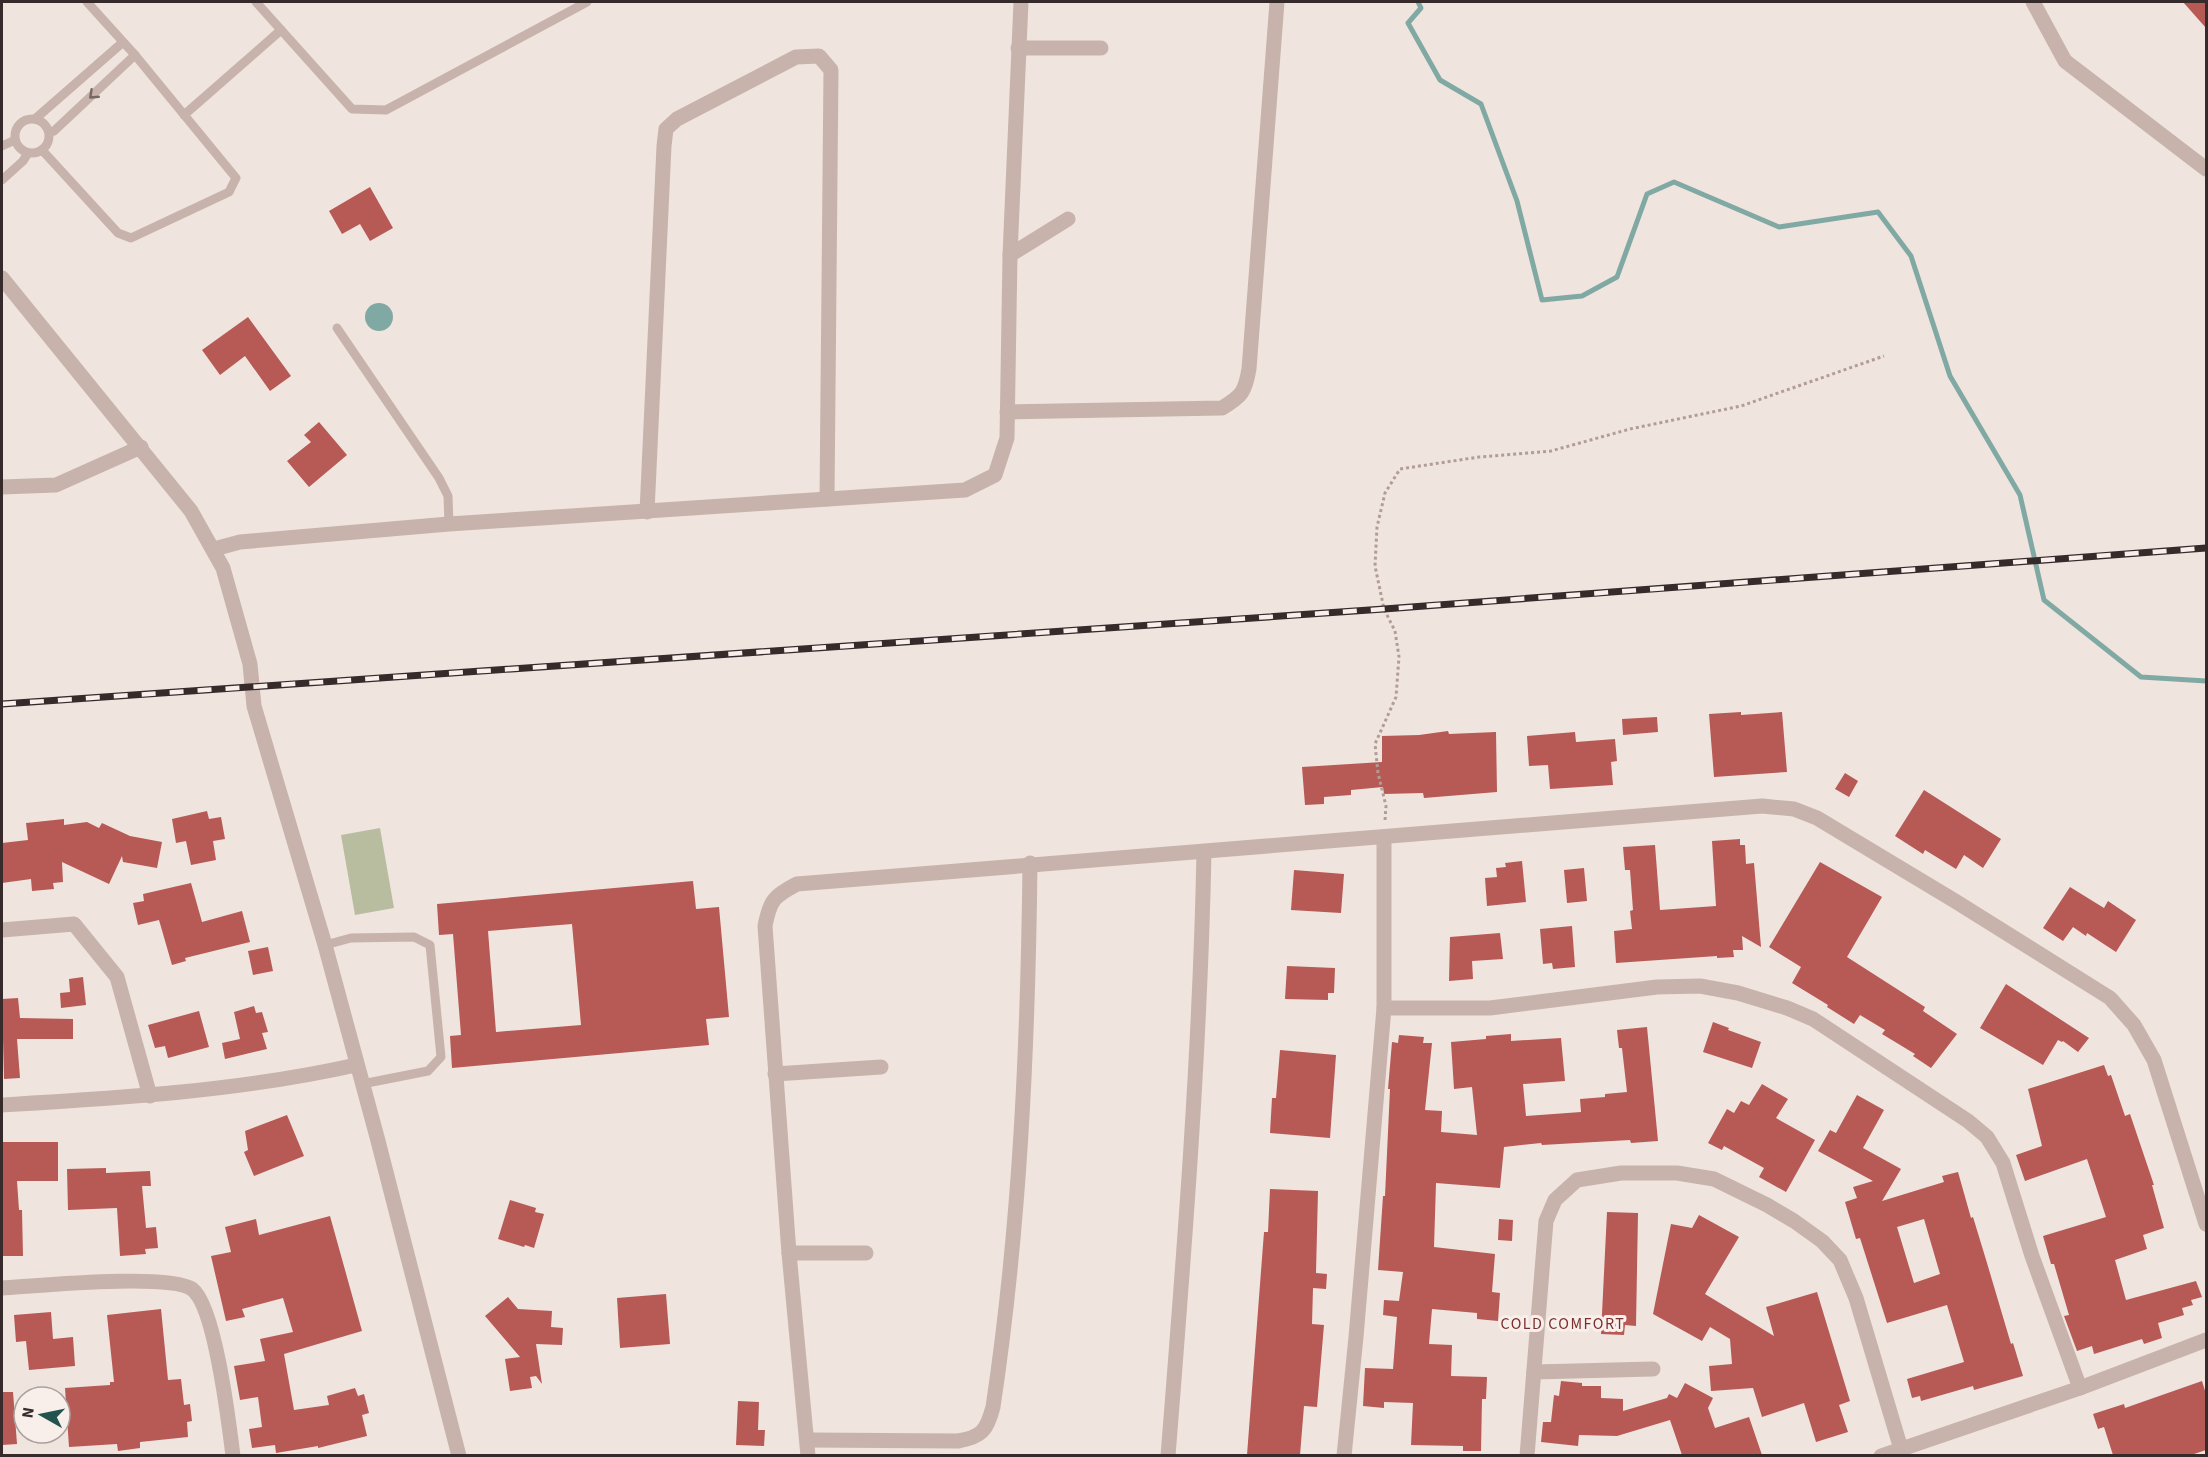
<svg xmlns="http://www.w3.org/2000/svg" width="2208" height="1457" viewBox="0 0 2208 1457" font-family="'Source Sans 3',sans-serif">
<rect width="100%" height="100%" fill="#f0e4df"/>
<polygon fill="#b9bda0" points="380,828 394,908 355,915 341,835"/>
<circle fill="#81a9a3" cx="379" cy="317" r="14"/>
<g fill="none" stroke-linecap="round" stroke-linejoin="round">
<polyline stroke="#81a9a3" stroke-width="5" points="1418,2 1421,8 1408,23 1440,80 1481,104 1517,201 1542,300 1582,296 1617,277 1647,194 1674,182 1779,227 1878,212 1911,256 1950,376 2020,495 2044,600 2141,677 2206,681"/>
</g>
<g fill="#b75955" fill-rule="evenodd">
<polygon points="2183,2 2206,2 2206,28"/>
<polygon points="370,187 393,228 370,241 360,224 342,234 329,211"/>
<polygon points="248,317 291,376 270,391 245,356 220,375 202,350"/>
<polygon points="319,422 347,455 309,487 287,461 311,442 304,435"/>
<polygon points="1741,712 1741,715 1782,712 1787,772 1714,777 1709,714"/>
<polygon points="1657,717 1658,732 1623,735 1622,719"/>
<polygon points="1448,731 1449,734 1496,732 1497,792 1424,798 1423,793 1384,794 1383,787 1351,790 1351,795 1324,797 1324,804 1305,805 1302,767 1382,762 1382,736 1419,735"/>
<polygon points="1575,732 1576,742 1615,739 1617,761 1611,762 1613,785 1550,789 1548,765 1529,766 1527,736"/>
<polygon points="1845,773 1858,781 1849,797 1835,789"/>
<polygon points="1924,790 2001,839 1983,868 1964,855 1956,869 1925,850 1923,854 1895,836"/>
<polygon points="207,811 209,819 221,817 225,839 213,841 216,860 191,865 186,841 176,843 172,819"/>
<polygon points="64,819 64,825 87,822 99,828 102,823 130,836 162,842 157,868 123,862 122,856 109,884 62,862 63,882 53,883 54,889 32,891 31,879 2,883 2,843 28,840 26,823"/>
<polygon points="1740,839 1740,845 1745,845 1746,864 1754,863 1761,947 1742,936 1743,950 1733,950 1734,957 1717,958 1717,956 1616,963 1614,931 1632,929 1630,911 1633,910 1630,870 1625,870 1623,847 1655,845 1660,910 1716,906 1712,841"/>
<polygon points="1522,861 1526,902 1487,906 1485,878 1497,877 1496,868 1506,867 1505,863"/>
<polygon points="1820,862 1882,897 1847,957 1925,1007 1923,1011 1957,1034 1931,1068 1913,1056 1915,1054 1882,1034 1885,1030 1860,1015 1854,1024 1827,1007 1828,1005 1792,983 1801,967 1769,947"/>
<polygon points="1584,868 1587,901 1567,903 1564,870"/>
<polygon points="1294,870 1344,874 1341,913 1291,910"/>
<path d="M693 881 696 909 719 907 729 1017 706 1019 709 1045 452 1068 450 1036 461 1035 453 934 439 935 437 904ZM572 924 581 1025 496 1032 488 931Z"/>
<polygon points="191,883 202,922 242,911 250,942 185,958 186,961 172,965 159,920 138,925 133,903 144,901 143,894"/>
<polygon points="2070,887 2104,908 2108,901 2136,920 2116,952 2087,933 2086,936 2073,927 2063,941 2043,928"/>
<polygon points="1572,926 1575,967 1553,969 1552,963 1543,964 1540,929"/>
<polygon points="1500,933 1503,959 1472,961 1473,979 1449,981 1450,937"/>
<polygon points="268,947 273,971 253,975 248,951"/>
<polygon points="1287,966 1335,968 1334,993 1328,993 1328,1000 1285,999"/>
<polygon points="83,977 86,1005 61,1008 60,993 70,992 69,979"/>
<polygon points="2006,984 2089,1038 2078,1052 2063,1041 2062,1042 2058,1040 2043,1065 1980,1028"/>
<polygon points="18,998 20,1018 73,1019 73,1039 17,1039 20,1078 4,1079 2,999"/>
<polygon points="254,1006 256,1013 262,1012 268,1032 262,1033 267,1049 225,1059 222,1043 240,1039 234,1012"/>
<polygon points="199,1011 209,1047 168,1058 165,1046 155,1048 148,1025"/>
<polygon points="1713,1022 1729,1028 1728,1030 1761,1042 1752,1068 1703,1052"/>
<polygon points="1647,1027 1658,1141 1631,1143 1630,1140 1542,1145 1541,1143 1504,1147 1500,1188 1436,1183 1434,1247 1495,1254 1492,1292 1500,1293 1498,1321 1477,1319 1477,1313 1432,1309 1429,1344 1452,1345 1451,1376 1487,1377 1486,1399 1482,1399 1481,1451 1463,1451 1463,1446 1411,1445 1413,1403 1384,1402 1384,1408 1363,1406 1365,1368 1393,1369 1397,1317 1383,1315 1384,1300 1399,1301 1403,1272 1378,1270 1383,1196 1385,1196 1390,1089 1388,1089 1392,1042 1398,1043 1399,1035 1424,1037 1423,1043 1432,1043 1425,1110 1442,1111 1441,1132 1477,1135 1472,1087 1454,1089 1451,1042 1486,1039 1486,1036 1511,1034 1511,1041 1561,1038 1565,1081 1523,1084 1526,1116 1581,1112 1580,1099 1605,1097 1605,1094 1627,1092 1622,1048 1619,1048 1617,1030"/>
<polygon points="1280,1050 1336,1055 1330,1138 1270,1133 1272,1098 1276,1098"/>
<polygon points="2104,1065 2108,1076 2111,1075 2125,1116 2130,1114 2154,1185 2152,1185 2164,1228 2143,1235 2147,1249 2115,1260 2126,1300 2196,1281 2202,1297 2191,1300 2193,1305 2182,1308 2184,1315 2158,1323 2162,1338 2144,1344 2142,1339 2094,1354 2092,1346 2077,1351 2064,1316 2069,1315 2054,1264 2051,1264 2043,1236 2106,1217 2087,1159 2025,1181 2016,1155 2042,1146 2028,1089"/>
<polygon points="1762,1084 1788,1099 1776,1118 1815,1140 1786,1192 1759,1177 1764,1168 1724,1146 1722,1150 1708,1143 1727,1109 1734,1113 1741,1101 1749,1105"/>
<path d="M1857 1095 1884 1110 1863 1148 1901 1169 1882 1201 1944 1182 1942 1176 1958 1172 1971 1218 1973 1217 1987 1263 2011 1344 2013 1343 2023 1376 1974 1390 1973 1386 1921 1401 1920 1396 1912 1398 1907 1379 1964 1362 1947 1305 1887 1323 1860 1238 1856 1239 1845 1202 1857 1198 1853 1187 1873 1181 1818 1151 1830 1130 1836 1133ZM1924 1219 1940 1274 1914 1283 1897 1227Z"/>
<polygon points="287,1115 304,1156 254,1176 244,1152 248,1150 245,1131"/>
<polygon points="2,1142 58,1142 58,1181 17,1181 19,1210 22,1210 23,1256 2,1256"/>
<polygon points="106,1168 106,1173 150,1171 151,1186 142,1186 146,1228 156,1227 158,1248 145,1249 146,1254 120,1256 117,1208 68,1210 67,1169"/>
<polygon points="1270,1189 1318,1191 1316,1273 1327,1274 1326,1289 1313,1288 1312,1324 1324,1325 1317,1407 1304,1406 1300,1455 1247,1455 1264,1232 1268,1232"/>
<polygon points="510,1200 536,1208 535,1212 544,1214 534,1248 525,1245 524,1247 498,1239"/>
<polygon points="1607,1212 1638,1213 1636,1326 1625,1325 1624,1335 1601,1334"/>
<polygon points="1699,1215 1739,1237 1705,1294 1774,1336 1766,1307 1817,1292 1850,1401 1839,1405 1848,1432 1816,1442 1804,1403 1762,1417 1753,1388 1711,1391 1709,1366 1732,1364 1730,1339 1710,1327 1702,1341 1653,1314 1671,1224 1692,1228"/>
<polygon points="330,1216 362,1331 284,1354 294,1410 329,1405 327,1396 355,1388 358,1396 364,1394 369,1413 362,1415 367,1436 318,1448 318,1446 276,1453 275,1445 252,1448 249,1429 262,1427 258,1397 240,1400 234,1366 265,1361 260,1339 293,1332 283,1298 242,1309 245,1317 226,1321 211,1256 231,1252 225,1227 256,1219 259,1235"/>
<polygon points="1499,1219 1513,1220 1512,1241 1498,1240"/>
<polygon points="666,1294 670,1344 620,1348 617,1298"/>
<polygon points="508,1297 518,1309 552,1311 551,1327 563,1328 562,1345 536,1344 542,1384 536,1376 530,1377 532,1388 510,1391 505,1359 520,1357 485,1316"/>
<polygon points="161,1309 168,1380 181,1379 184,1405 190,1404 192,1421 187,1422 188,1437 140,1442 140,1448 118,1451 117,1444 69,1447 65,1388 110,1385 110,1382 114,1382 107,1315"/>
<polygon points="51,1312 53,1339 73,1337 75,1366 29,1370 26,1341 16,1342 14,1315"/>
<polygon points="1561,1381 1582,1383 1582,1386 1601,1386 1601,1398 1623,1399 1623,1411 1667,1398 1669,1394 1677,1398 1685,1383 1713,1398 1708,1408 1715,1428 1749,1417 1762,1455 1682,1455 1670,1420 1617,1436 1579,1435 1578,1446 1541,1442 1543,1422 1551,1422 1554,1395 1559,1396"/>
<polygon points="2202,1381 2206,1394 2206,1450 2191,1455 2113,1455 2104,1427 2098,1429 2093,1414 2124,1404 2125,1408"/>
<polygon points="2,1392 13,1392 17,1444 2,1445"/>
<polygon points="738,1401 759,1402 758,1430 765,1430 764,1446 736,1445"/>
</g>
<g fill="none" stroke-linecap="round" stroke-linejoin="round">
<polyline stroke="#b29d96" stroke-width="3" stroke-dasharray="3 3" stroke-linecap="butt" points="1385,820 1386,806 1378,773 1375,744 1396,697 1399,657 1395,631 1384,609 1375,566 1377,527 1385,493 1400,469 1479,457 1551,451 1630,429 1741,406 1884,356"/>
<g stroke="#c7b3ac" stroke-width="9">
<polyline points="256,2 352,109 386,110 587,2"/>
<polyline points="184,115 281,30"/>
<polyline points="35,119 122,43"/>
<circle cx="32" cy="136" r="17"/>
<polyline points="49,132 54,131 135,55"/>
<polyline points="2,146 15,140"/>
<polyline points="42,150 118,233 131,238 229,192 236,178 135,55 87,2"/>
<polyline points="2,180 23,161 28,153"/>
<polyline points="337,328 439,478 448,496 449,524"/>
<polyline points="325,945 351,938 414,937 430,945 441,1057 428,1071 362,1084"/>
</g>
<g stroke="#c7b3ac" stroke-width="15">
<polyline points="2033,2 2065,61 2206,169"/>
<polyline points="1018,48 1101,48"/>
<polyline points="1010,255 1068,219"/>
<polyline points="2,278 191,511 223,568 250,664 254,706 325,945 377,1137 459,1456"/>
<path d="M1007 412 1222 408C1242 396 1245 392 1249 369L1277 2"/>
<polyline points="2,487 56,485 141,447"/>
<polyline points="647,512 664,146 666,129 677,119 796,57 819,56 831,70 827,499"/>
<polyline points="214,549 240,542 449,524 965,490 995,475 1007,438 1010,255 1021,2"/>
<polyline points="2,930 74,924 117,977 150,1096"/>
<polyline points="1384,1008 1490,1008 1657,987 1700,986 1738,993 1787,1008 1813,1019 1968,1121 1987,1137 2003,1163 2032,1256 2080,1388"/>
<polyline points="775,1074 881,1067"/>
<path d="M2 1105C120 1098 240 1091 356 1065"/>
<polyline points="789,1253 866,1253"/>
<path d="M2 1288C36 1286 168 1273 192 1289 215 1306 229 1424 233 1456"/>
<polyline points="1534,1372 1653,1369"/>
<path d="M808 1440 958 1441C982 1437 987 1430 993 1407 1020 1227 1028 1044 1030 863"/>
<path d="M808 1456 789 1253 765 926C770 900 774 896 797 884 1118 855 1440 835 1762 806L1794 809 1817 818 1955 901 2110 998 2134 1025 2154 1060 2206 1224"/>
<path d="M1168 1456C1184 1254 1200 1054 1204 852"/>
<polyline points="1344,1456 1356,1337 1384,1008 1384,837"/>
<polyline points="1527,1456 1546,1221 1555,1200 1577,1180 1621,1173 1677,1173 1714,1179 1767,1205 1794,1221 1822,1241 1840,1260 1856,1298 1901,1449"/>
<polyline points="1881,1456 2080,1388 2206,1340"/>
</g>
<g stroke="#362b2a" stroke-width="7">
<polyline id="rail" points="2,704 1384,609 2206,548"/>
</g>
<use href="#rail" stroke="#f8efeb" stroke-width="4.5" stroke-dasharray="14" stroke-linecap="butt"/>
</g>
<defs><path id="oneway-chevron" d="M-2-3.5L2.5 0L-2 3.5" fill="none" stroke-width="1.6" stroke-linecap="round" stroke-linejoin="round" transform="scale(1.5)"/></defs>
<use stroke="#776864" href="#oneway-chevron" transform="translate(93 95) rotate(137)"/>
<g text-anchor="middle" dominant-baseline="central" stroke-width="6" stroke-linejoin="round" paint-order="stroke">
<g font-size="16" letter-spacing="1.5" fill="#7b2f2d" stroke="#f8efeb">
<text x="1563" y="1324">COLD COMFORT</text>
</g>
</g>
<rect width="2208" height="1457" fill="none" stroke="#362b2a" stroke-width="6"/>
<g transform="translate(42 1415) rotate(279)"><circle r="28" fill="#f8efeb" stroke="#aaa19e" stroke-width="1.5"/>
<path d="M0-4.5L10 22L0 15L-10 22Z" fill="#24524c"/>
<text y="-9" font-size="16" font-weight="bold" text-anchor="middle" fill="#362b2a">N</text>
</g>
</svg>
